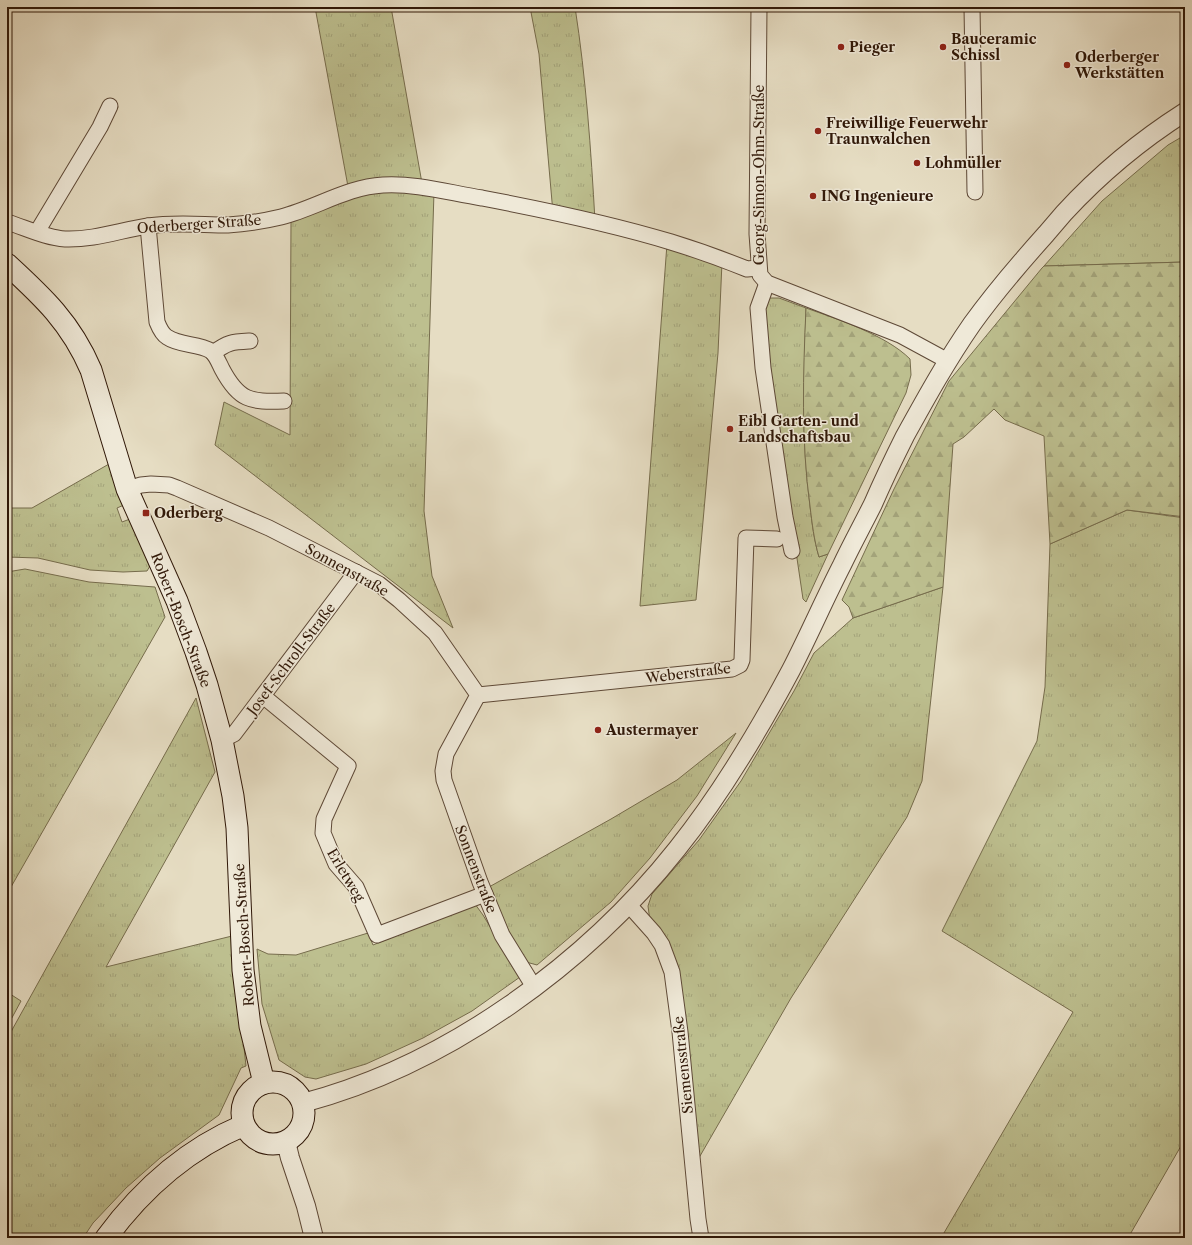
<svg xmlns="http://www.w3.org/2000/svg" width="1192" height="1245" viewBox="0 0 1192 1245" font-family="'Libre Caslon Text',serif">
<defs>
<pattern id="grass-tufts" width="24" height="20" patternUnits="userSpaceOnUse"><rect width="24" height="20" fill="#bdbf8f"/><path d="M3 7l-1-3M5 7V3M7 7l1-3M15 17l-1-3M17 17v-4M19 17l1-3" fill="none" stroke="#a3a37a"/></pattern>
<pattern id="forest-firs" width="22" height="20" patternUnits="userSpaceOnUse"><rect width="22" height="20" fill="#bdbf8f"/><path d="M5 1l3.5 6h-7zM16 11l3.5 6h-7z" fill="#a3a37a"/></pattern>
</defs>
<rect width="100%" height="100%" fill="#e6ddc3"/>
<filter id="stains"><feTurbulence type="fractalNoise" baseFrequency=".005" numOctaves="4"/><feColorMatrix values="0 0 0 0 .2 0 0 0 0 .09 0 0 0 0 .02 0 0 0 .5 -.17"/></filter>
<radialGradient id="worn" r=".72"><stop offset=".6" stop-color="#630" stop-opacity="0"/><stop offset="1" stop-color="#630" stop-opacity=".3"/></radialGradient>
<g fill="url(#grass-tufts)" stroke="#766c4c">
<polygon points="315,7 391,7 423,189 349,192"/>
<path d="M530 7H575C586 78 591 150 595 221L553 213 539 54Z"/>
<polygon points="1185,135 1185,262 1044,266 1102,201 1168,145"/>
<polygon points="376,189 434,192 424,511 432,576 453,628 215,445 224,402 290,435 291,219"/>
<polygon points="667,244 722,262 718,353 696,600 640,606"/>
<path d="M769 298H779L806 308C804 374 801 440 810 506 812 523 814 540 819 557L828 554 806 602 803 599 776 416 764 308Z"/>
<polygon points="109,464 124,505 117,508 122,522 130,519 150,566 147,571 123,572 90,570 38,558 7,557 7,508 32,508"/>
<polygon points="1127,510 1185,518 1185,1139 1128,1238 941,1238 1073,1012 942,931 1037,741 1045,687 1050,544"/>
<polygon points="25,569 89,582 155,587 165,617 7,894 7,572"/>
<polygon points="943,587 922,781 907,817 791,998 696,1163 683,1032 650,921 648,906 652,894 699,840 741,781 794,691 814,653 853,618"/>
<polygon points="196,698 215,772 106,967 232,936 246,1066 241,1068 219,1115 160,1158 126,1188 93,1223 83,1238 7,1238 7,1039"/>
<polygon points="736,733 697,796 650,858 611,902 537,965 526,962 505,928 489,887 611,819 677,780"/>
<polygon points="475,904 483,915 520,977 472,1011 423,1038 366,1064 316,1079 305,1077 279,1060 262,1004 257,949 268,954 296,955 368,933 373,945"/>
<polygon points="7,992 21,1001 7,1027"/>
</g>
<g fill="url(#forest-firs)" stroke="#766c4c">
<polygon points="1185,262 1185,517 1127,510 1050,544 1044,436 1005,420 994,409 964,437 953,444 943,587 853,618 849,607 842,600 894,489 949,381 1042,268 1044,266"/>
<path d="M806 308C837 319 886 335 910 359L911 375 906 393 828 554 819 557C814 540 812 523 810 506 801 441 803 374 806 308Z"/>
</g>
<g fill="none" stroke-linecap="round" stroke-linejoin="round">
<g stroke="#5e4937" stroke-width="17">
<g id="minor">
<polyline points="759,7 757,234 760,275 767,283 900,335 948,361"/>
<polyline points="972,7 975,192"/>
<path d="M7 222C26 228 46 238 65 239 94 240 121 230 148 226 175 222 202 225 228 225 246 224 264 221 281 217 316 208 347 187 383 185 416 183 450 193 482 198 545 210 609 223 671 242 697 250 722 259 747 269L758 268"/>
<path d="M148 226 157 322C159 327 162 334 167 337 180 346 198 343 211 351 216 355 219 363 222 369 239 401 250 402 284 401"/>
<polyline points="37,232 100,127 110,106"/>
<polyline points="767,283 758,308 763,368 785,517 792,551"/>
<path d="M213 353C228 342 232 342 250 341"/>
<polyline points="127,489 141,485 151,484 169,485 177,488 269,528 379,584 399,600 435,633 478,695 446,754 443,771 444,780 480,882 502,935 534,987"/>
<polyline points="478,695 732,669 740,665 742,660 746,538 777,539"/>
<polyline points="263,696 348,766 324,819 323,833 336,864 356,887 377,935 485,894"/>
<polyline points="222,740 234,734 356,572"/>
<polyline points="629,905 654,933 662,945 672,972 680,1032 698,1219 701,1238"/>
</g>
</g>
<g stroke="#5e4937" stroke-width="20">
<g id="tertiary">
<path d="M303 1103C447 1065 585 965 677 849 721 794 758 732 791 670 809 635 824 600 842 565 852 544 863 524 873 504 883 481 894 458 905 436 926 398 947 360 972 324 995 292 1020 263 1046 234 1052 227 1058 220 1064 213 1099 175 1141 140 1185 112"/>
<polyline points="286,1142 290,1158 306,1206 314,1238"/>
</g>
</g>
<g stroke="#301808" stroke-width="23">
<g id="secondary">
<path d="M7 264C43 297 71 323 91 370L127 489 177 601 196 652 207 685 222 740 233 796 237 828 243 970 250 1026 264 1083"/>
<circle cx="273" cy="1113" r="31"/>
<path d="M106 1238C142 1189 187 1149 244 1125"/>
</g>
</g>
<use href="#minor" stroke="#efe9d8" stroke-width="15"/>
<use href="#tertiary" stroke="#efe9d8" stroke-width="18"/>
<use href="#secondary" stroke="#efe9d8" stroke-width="21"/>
</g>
<g fill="#8f2418" stroke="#efe9d8" stroke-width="1.5">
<circle cx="841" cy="47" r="4"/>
<circle cx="943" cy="47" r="4"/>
<circle cx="1067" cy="65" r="4"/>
<circle cx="818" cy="131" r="4"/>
<circle cx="917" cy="163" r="4"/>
<circle cx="813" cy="196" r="4"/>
<circle cx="730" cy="429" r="4"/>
<rect x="142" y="509" width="8" height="8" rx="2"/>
<circle cx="598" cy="730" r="4"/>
</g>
<g text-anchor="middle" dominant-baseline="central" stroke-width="3" stroke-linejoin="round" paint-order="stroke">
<g font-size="14" font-weight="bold" fill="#301808" stroke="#efe9d8" text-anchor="start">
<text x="951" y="39">Bauceramic<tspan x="951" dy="16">Schissl</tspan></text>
<text x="849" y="47">Pieger</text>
<text x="1075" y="57">Oderberger<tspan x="1075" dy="16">Werkstätten</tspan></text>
<text x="826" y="123">Freiwillige Feuerwehr<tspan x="826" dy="16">Traunwalchen</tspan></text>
<text x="925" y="163">Lohmüller</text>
<text x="821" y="196">ING Ingenieure</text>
<text x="738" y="421">Eibl Garten- und<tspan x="738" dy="16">Landschaftsbau</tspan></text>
<text x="154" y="513">Oderberg</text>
<text x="606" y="730">Austermayer</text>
</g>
<g font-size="14" fill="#301808" stroke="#efe9d8">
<text transform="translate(759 175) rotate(-90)">Georg-Simon-Ohm-Straße</text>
<text transform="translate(199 224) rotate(-4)">Oderberger Straße</text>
<text transform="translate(347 570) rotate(29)">Sonnenstraße</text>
<text transform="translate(181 620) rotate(69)">Robert-Bosch-Straße</text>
<text transform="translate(291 659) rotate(-53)">Josef-Schroll-Straße</text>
<text transform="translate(688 673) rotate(-7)">Weberstraße</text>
<text transform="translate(476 869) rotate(69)">Sonnenstraße</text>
<text transform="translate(346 875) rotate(59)">Erletweg</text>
<text transform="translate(244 935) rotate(-94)">Robert-Bosch-Straße</text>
<text transform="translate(683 1065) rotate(-96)">Siemensstraße</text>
</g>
</g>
<rect width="1192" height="1245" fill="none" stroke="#e6ddc3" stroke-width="24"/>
<rect x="8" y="8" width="1176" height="1229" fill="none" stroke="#301808" stroke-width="2"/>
<rect x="12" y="12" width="1168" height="1221" fill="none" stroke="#301808"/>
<rect width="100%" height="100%" filter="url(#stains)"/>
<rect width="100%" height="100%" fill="url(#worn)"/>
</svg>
